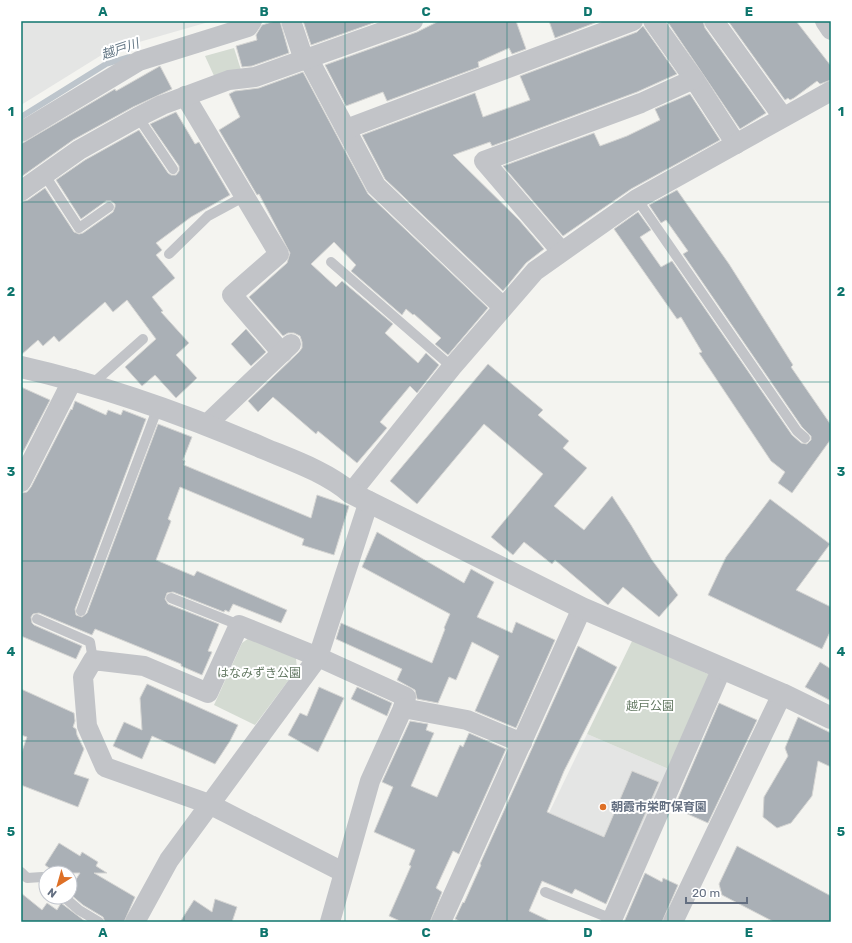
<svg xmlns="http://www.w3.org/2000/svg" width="852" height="943" viewBox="0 0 852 943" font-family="Rubik,'Noto Sans JP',sans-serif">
<rect width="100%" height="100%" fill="#f4f4f0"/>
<g fill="#e4e5e4">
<polygon points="21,21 212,21 108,51 21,105"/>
<polygon points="587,734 671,770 620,881 534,844"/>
</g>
<g fill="#d4dbd2">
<polygon points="234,48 241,70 215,78 205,56"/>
<polygon points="249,638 296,658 297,669 255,725 214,705 242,643"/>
<polygon points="633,639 712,676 671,770 587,734"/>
</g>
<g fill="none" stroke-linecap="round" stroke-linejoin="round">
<polyline stroke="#bdc5cc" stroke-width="6" points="21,117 106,64 129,57"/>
</g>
<g fill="#aab0b6" stroke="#d5d5d3">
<polygon points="275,21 280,21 289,53 252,66 242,67 236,46 257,40 256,35 262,25"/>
<polygon points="303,21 379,21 311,45"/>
<polygon points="439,21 516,21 526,49 512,54 509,48 478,62 479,67 387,101 383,92 346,106 325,65 417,32"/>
<polygon points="549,21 600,21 555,38"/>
<polygon points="667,21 703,21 705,28 766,113 740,129"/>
<polygon points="728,21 796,21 831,66 831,80 820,84 817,81 794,98 790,100 788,98 785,100"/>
<polygon points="643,26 677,74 637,92 492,146 490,142 453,155 519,220 544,249 526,263 503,291 385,179 362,135 475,93 483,117 530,100 520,76 637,32"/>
<polygon points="160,66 172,89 133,107 73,140 21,177 21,144 115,89 116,91"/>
<polygon points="303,72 368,194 488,308 448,355 435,344 441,338 414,314 413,315 406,309 402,315 351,271 356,265 334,242 311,264 336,287 342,281 393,324 385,333 418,363 426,353 439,365 417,393 410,386 380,422 387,428 357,463 318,431 316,434 273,397 258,412 248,401 299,352 302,348 302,342 300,336 294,333 288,333 283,336 249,297 287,263 290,253 259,194 257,195 219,130 240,117 229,94 235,91 259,88"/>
<polygon points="690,94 720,140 631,189 563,236 503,166 594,133 600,146 627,136 660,120 655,109"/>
<polygon points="176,112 195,144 199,142 230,195 191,217 156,243 162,250 156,255 175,278 152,297 163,311 161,312 189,343 176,355 197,378 176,398 155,375 142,386 125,367 156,339 127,300 113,312 105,302 59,342 54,336 43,346 38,340 21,355 21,202 28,200 45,188 74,232 79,234 83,233 113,212 115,207 115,204 111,201 106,201 81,219 56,180 85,160 139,130 168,173 171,175 176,175 179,171 179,166 150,124"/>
<polygon points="677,190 729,264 793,365 791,367 831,425 831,439 792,493 778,483 785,472 771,461 699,353 702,352 681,317 677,319 614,229 638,212 651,230 640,237 661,267 672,261 792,435 801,443 807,444 811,440 811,436 802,427 683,254 688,251 666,220 661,223 649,205"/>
<polygon points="246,329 266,352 251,366 231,344"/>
<polygon points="488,364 543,410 538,415 569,441 563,448 587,468 554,506 584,530 612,496 631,525 652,560 678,595 659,617 623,587 608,605 555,560 552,564 524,542 513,555 491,537 543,474 484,424 417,504 390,481"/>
<polygon points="21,387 50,400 21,456"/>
<polygon points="75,401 106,415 108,410 121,415 123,410 146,419 75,609 76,615 82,617 87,613 158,424 192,437 183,460 185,461 184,465 311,518 317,495 349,506 334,555 302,545 304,539 180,487 168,519 171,521 156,560 194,576 197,571 287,610 281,623 233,604 229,612 225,610 224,612 173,592 167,593 165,599 168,604 219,624 208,651 212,652 202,675 181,666 181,664 95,629 92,635 39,613 33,614 31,617 32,623 34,625 82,646 76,659 21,636 21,493 27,492 31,487 71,409 72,410"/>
<polygon points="770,499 830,544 796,590 831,607 831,630 822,649 708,595 726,557"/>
<polygon points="377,532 464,583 471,569 494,582 477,617 512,633 516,622 555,640 516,728 475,711 499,656 472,642 456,680 449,677 438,703 417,699 415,690 397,680 402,669 336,639 341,623 432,663 445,629 444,628 450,614 362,567"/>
<polygon points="578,646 617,667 564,771 547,812 604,837 632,771 659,782 606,904 575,889 572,894 542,881 529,911 552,922 461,922 455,919 463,902 464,903 481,865 480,864"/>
<polygon points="820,662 831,669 831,701 805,687"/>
<polygon points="147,684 238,725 230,741 215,764 152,736 142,759 113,746 124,722 142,730 140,698"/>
<polygon points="319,687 344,698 318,752 288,735 300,713 307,716"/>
<polygon points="357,687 392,703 387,716 351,699"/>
<polygon points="21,689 74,713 75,721 73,727 76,729 77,735 84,749 74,774 89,779 78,807 21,785 21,754 27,737 21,735"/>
<polygon points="719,703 757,720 708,823 674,808"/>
<polygon points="798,717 831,733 831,767 818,761 812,796 791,823 777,828 763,817 764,797 788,756 785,748"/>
<polygon points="410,721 428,724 426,730 434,733 411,786 437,797 460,745 463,747 469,733 506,749 459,854 453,851 436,888 442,892 430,922 402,922 389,916 411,866 409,865 415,850 374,832 393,787 382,782"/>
<polygon points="59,843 80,856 82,852 98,862 96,866 107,873 94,873 135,897 124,922 105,922 103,917 83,905 70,894 70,889 80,873 56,873 45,865"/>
<polygon points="737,846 831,896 831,922 774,922 722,895 719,884"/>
<polygon points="645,873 662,882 663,878 678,885 662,922 624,922"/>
<polygon points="21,893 42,910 47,903 57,910 61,903 86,922 21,922"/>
<polygon points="215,899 237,907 232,922 180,922 194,900 212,912"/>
</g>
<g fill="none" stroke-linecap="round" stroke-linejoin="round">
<g stroke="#c2c4c8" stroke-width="10">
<polyline points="138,117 173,169"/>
<polyline points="44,174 79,228 109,207"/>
<polyline points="637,199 797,431 805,438"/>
<polyline points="169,254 208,216 245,196"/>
<polyline points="331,262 452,367"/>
<polyline points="91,385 143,339"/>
<polyline points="171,598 239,625"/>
<polyline points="81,611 158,407"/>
<polyline points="37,619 90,642 93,660"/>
<polyline points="21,872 27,878 42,877 46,881"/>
<polyline points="545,892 612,919"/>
<polyline points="64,897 79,910 99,922"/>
</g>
<g stroke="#c2c4c8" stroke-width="20">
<polyline points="291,21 304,60"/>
<polyline points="653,21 694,79 736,144"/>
<polyline points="714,21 783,117"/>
<polyline points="825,21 831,30"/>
<polyline points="308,58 376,186 503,307"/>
<polyline points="185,96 279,254 232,295 282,353"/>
<polyline points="346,129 633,21"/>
<polyline points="21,132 139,61 248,27 252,21"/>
<polyline points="21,191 79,150 138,117 162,105 229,80 255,77 413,21"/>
<polyline points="561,251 484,161 641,103 694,79"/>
<polyline points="206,425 291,344"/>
<polyline points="21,482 73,379"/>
<polyline points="351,493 452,367 535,271 637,199 831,91"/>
<polyline points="343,872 209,804 105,767 87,726 83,677 93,660 144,666 208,693 239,625 318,657 406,697 403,708"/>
<polyline points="135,922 169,860 318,657 369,501"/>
<polyline points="330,922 370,781 403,708 467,720 522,743"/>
<polyline points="441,922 582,608"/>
<polyline points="611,922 722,668"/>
<polyline points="673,922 782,694"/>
</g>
<path stroke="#c2c4c8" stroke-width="22" d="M21 367C105 386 186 415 265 449 294 461 326 472 351 493L582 608 782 694 831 718"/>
</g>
<path fill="none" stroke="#0f766e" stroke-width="1" stroke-opacity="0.55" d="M184 21V922M345 21V922M507 21V922M668 21V922M21 202H831M21 382H831M21 561H831M21 741H831"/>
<circle fill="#de7026" stroke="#fff" stroke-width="1.5" cx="603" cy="807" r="4"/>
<g text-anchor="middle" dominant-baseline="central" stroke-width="4" stroke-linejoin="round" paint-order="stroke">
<g font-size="12" fill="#637862" stroke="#fff">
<text x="259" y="673">はなみずき公園</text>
<text x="650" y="706">越戸公園</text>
</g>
<g font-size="12" font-weight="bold" fill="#646f81" stroke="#fff" text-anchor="start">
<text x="611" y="807">朝霞市栄町保育園</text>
</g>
<g font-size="13" font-style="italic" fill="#647785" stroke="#fff">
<text transform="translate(120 49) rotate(-19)">越戸川</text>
</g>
</g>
<rect width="852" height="943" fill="none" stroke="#ffffff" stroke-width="44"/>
<g transform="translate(58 885) rotate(217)"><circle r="19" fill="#ffffff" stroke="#c1c5cd"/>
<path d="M0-3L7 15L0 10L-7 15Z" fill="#de7026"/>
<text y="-6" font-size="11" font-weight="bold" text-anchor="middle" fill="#646f81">N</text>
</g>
<path d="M686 897v6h61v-6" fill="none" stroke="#646f81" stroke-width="2"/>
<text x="692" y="897" font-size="12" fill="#646f81" stroke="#ffffff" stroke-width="3" paint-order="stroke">20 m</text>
<rect x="22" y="22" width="808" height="899" fill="none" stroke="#0f766e" stroke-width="1.5"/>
<g font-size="13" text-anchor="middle" font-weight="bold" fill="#0f766e">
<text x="103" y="16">A</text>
<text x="264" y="16">B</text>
<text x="426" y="16">C</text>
<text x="588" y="16">D</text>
<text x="749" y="16">E</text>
<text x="11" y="116">1</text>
<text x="841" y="116">1</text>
<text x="11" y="296">2</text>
<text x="841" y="296">2</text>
<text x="11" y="476">3</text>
<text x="841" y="476">3</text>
<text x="11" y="656">4</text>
<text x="841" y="656">4</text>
<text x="11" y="836">5</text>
<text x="841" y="836">5</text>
<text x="103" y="937">A</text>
<text x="264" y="937">B</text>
<text x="426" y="937">C</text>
<text x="588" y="937">D</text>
<text x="749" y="937">E</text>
</g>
</svg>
